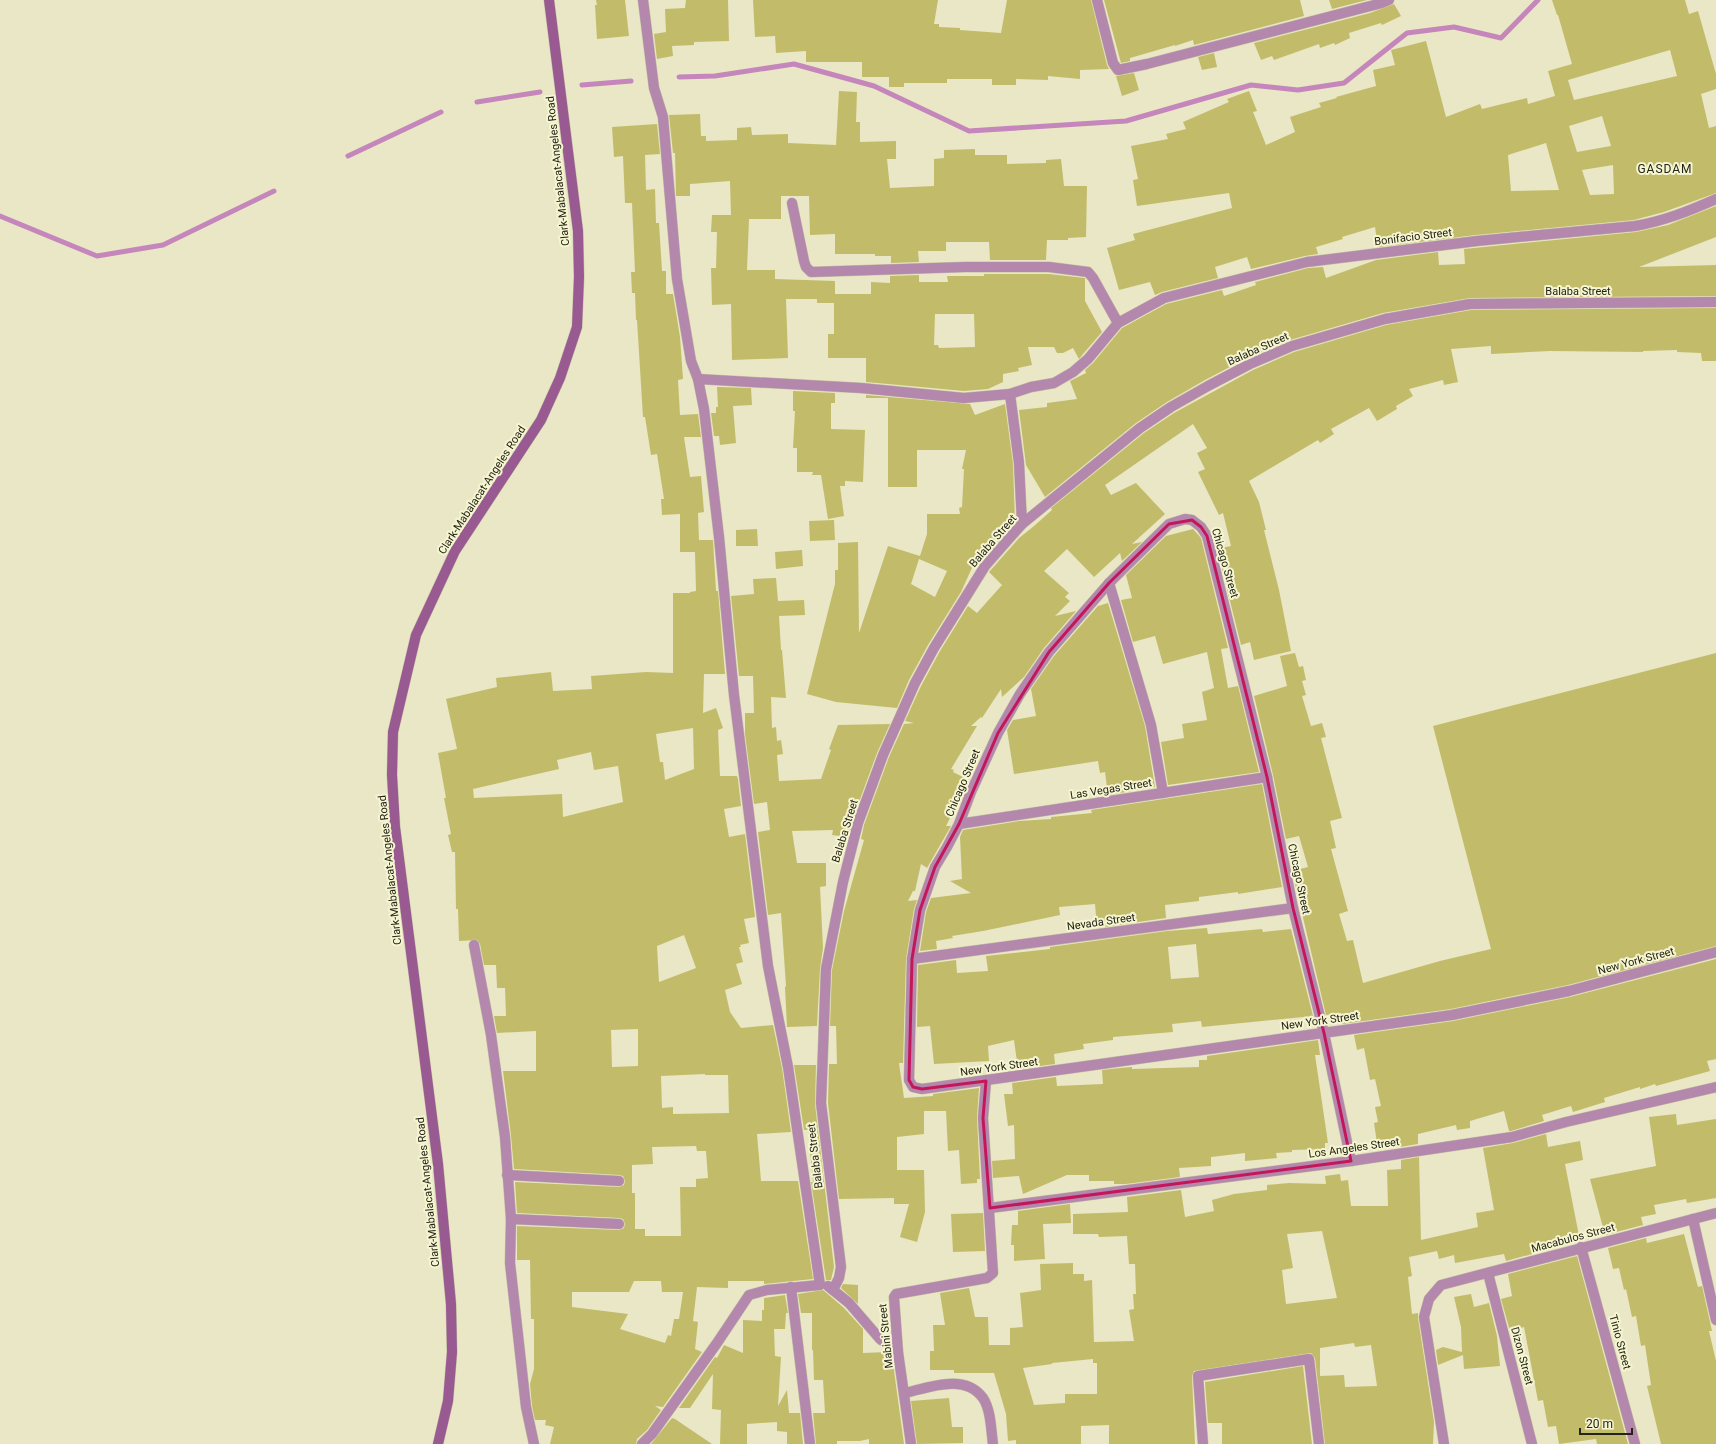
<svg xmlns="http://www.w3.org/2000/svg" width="1716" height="1444" viewBox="0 0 1716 1444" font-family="Roboto,sans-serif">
<rect width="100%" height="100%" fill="#e9e7c5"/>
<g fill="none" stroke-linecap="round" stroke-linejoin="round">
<g stroke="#c486bb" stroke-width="5">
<polyline points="679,77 715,76 794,64 874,86 969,131 1126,121 1251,85 1298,90 1344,83 1407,33 1454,27 1501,38 1538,0"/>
<polyline points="582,85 631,81"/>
<polyline points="477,102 540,92"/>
<polyline points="348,156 441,112"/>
<polyline points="0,216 97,256 163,245 274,191"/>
</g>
</g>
<g fill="#c2bc6a" fill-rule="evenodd">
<polygon points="596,0 625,0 629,36 597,39 595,5 597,5"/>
<polygon points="686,0 728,0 729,41 694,42 694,45 672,46 673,56 657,59 654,34 666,32 665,9 685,8"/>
<polygon points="753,0 938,0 934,24 939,24 939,27 960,28 960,30 1001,33 1007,0 1091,0 1107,65 1109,69 1080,70 1080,79 1048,76 1048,80 1016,79 1016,85 992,85 992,79 947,79 947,83 904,83 904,87 889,87 889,77 862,77 862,62 806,62 806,51 776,53 775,36 755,37"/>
<polygon points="1104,0 1300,0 1304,16 1194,45 1193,40 1175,46 1175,45 1130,58 1130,61 1121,63"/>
<polygon points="1329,0 1367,0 1332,9"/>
<path d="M1552 0H1685L1689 14 1698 11 1716 74V89L1701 94 1709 128 1716 126V193L1664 212 1634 220 1476 235 1378 247 1375 227 1342 237 1343 239 1316 247 1318 254 1305 256 1251 269 1247 257 1215 267 1218 278 1162 292 1155 295 1150 282 1119 290 1107 248 1135 240 1133 234 1232 208 1229 193 1137 206 1133 180 1138 179 1131 146 1168 139 1166 134 1186 129 1183 122 1229 102 1227 99 1249 91 1257 111 1253 112 1266 145 1295 132 1290 117 1321 107 1319 103 1337 98 1336 97 1376 86 1373 70 1395 65 1391 50 1426 41 1446 117 1480 104 1482 109 1527 98 1528 104 1555 96 1548 71 1572 64 1558 15H1557ZM1670 50 1677 76 1574 100 1568 80ZM1602 116 1611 146 1577 152 1569 126ZM1546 143 1559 190 1511 191 1508 155ZM1613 165 1614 194 1590 195 1582 170Z"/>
<polygon points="1394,4 1401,16 1382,25 1381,23 1349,33 1350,38 1335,45 1334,43 1320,48 1319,44 1274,60 1272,56 1261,60 1254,43 1370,13"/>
<polygon points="1214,53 1217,67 1202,70 1198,57"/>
<polygon points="1134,73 1139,90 1122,96 1116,76"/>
<path d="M839 91 857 92 856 122H860V142L896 141V159H887L890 188 934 186V159L944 158V150L975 149V155H1007V164L1046 163V160L1061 159 1064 186H1087L1086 237 1068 238V240H1047L1046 260H990L989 242H946V251H918L919 262 891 263V256H875V254H835V234L810 235 809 196H781V219H749L747 270H775V279L835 281V294H871V282L890 283V276L919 275V282H948L947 276H984V274H1049L1085 278V301L1102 332 1083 354 1079 359 1073 348 1063 353H1057L1054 347H1028L1032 365 1018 368 1019 371 1003 374V382L988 389 964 391 866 382V358H828V334H834V303H817V299H786L788 358 732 360 731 304 712 305 711 268H716L717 232H711L712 215H731L730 181 690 184V196H676L675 153H673L669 115 700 114 701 136H706V141L737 140V128L751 127 752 135 788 134V143L836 145ZM935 314H974L975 347 939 348 938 345H934Z"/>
<path d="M657 124 660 154 645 155 646 190 655 189 656 223H659L662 271H666V294H673L680 337 683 379 678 380 680 415 698 414 701 437H684L690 477 701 476 704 512 698 513 699 540H713L716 591H718L725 674H704L703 713 716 708 723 728 718 730 720 776H737L738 779 741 806 724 809 729 837 745 834 755 917 744 919 749 943 740 945 741 947H739L743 962 736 964 742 984 725 990 730 1012 741 1028 773 1025 782 1068 791 1132 757 1134 761 1181H798L813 1279 764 1284V1281H728V1288L697 1287 693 1321 698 1322 695 1349 702 1352 663 1407 655 1406 661 1410 647 1430 637 1439 636 1444H550L554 1427 545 1425 546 1420H535L532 1406 530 1384 534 1369V1319H531L530 1260H517V1226L619 1230 624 1228 625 1224 623 1219 619 1218 517 1213 515 1182 619 1187 624 1185 625 1181 623 1176 619 1175 514 1169 511 1136 503 1071H536V1031L497 1033 494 1016H506L505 988H497L496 965H484L480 944 477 940 459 941 458 909H456L455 852H452L448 835 451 834 444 798H446L438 753 457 749 446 699 497 687 496 678 551 672 553 691 592 689 591 676 646 672 673 673V593H690V592L696 591 695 552H680V514L662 515 661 499H664L657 454 651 455 645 417H643L637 320H636L635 293H632L631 272H635L632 203H625L623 156 614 157 612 127ZM693 728 694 769 665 780 663 762H660L656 734ZM591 752 594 770 618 766 623 802 563 817 562 794 474 798 473 789 559 769 557 760ZM684 935 696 968 659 982 657 946ZM638 1029V1066L612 1067 611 1030ZM705 1074V1075H728L729 1113 673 1114V1107L662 1108 661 1076ZM696 1146 697 1151H706L708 1178 696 1179V1187H680L681 1236H645V1229H635V1193H632V1165L653 1164 652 1147ZM634 1281H661L662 1292H683L679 1319H674L671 1336 668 1335 665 1343 620 1329 628 1314 572 1307V1292H629Z"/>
<polygon points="1716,206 1716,237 1639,267 1716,265 1716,296 1470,298 1383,313 1290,340 1247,358 1205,380 1167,402 1136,423 1045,497 1026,465 1019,410 1047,407 1047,403 1077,399 1070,381 1086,373 1085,370 1093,363 1122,328 1166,304 1222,290 1224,296 1256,285 1255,282 1308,268 1323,267 1326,278 1376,260 1438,252 1439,265 1465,264 1464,249 1636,232 1668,225"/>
<polygon points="1716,308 1716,361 1702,361 1701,353 1677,352 1677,350 1643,351 1643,352 1550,351 1491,354 1491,346 1451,349 1458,382 1444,385 1443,380 1409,389 1413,396 1396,406 1397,409 1377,421 1369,408 1331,429 1334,434 1320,443 1318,440 1249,481 1259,502 1266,530 1264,530 1279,590 1291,651 1254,660 1250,642 1241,645 1217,549 1231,546 1223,513 1219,515 1198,472 1205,469 1197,453 1207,448 1193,424 1105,485 1111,495 1136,483 1165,514 1132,544 1142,542 1122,561 1120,553 1094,577 1067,549 1044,571 1069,593 1065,597 1070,601 1055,616 1076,611 1044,648 1024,677 1002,697 1001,689 982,718 981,717 971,726 977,726 951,769 954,770 953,772 963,777 950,813 952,814 946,826 951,826 927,868 921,864 915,891 913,891 908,901 917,900 914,909 906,959 903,1063 899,1063 904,1098 933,1096 933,1094 979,1088 977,1118 980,1179 977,1179 977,1183 961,1184 959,1150 948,1151 946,1111 924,1111 924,1134 897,1137 897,1170 924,1170 925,1212 917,1242 900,1237 909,1204 894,1204 894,1198 839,1199 828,1103 829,1064 837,1064 836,1026 830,1026 832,970 844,911 864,840 861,839 864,825 889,757 904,724 914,723 905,721 921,686 940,651 968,606 977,613 1002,585 989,572 1019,538 1034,526 1052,510 1051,508 1144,433 1174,413 1253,370 1294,352 1386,325 1471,310"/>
<polygon points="717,387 751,388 752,405 733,406 736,443 720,445 719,436 714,436 711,413 716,413 716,407 718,407"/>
<polygon points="793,391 835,393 835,403 831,403 831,429 865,430 863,482 845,481 845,486 840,486 844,516 828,519 821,475 812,475 813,472 797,472 797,448 793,448 795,411 793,411"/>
<path d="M866 395 970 404 975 415 1005 404 1013 464 1015 522 979 563 976 559 961 592 928 645 909 680 897 708 836 702 807 694 835 584V570H838V543L858 542 859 633 888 546 920 556 927 534V514H960L959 508 962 507 964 469H962L966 450H917V487H888V398H866ZM919 559 947 571 935 597 911 584Z"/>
<polygon points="834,520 835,540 810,541 809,521"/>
<polygon points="757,529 758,546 736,546 736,530"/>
<polygon points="1193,529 1201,538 1228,648 1221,649 1228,688 1238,686 1259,772 1168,785 1161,742 1184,738 1182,724 1207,720 1202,692 1214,688 1207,652 1163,664 1155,636 1133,642 1121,600 1132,598 1126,575 1166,536"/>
<polygon points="802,550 803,566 776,569 775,552"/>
<polygon points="776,578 778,601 804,600 805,615 779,616 781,650 782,650 786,698 771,697 772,728 776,727 777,741 781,740 783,754 777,755 779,781 821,779 831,750 829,749 838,725 890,724 877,753 852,821 848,837 832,835 833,830 792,831 797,863 826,863 826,886 820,887 823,948 820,969 817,1026 787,1027 785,987 786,986 781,913 768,915 758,832 770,830 767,802 754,804 745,734 745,713 754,713 753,676 739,676 731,596 754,594 753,579"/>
<polygon points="1108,603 1145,726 1155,787 1108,795 1105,772 1100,773 1098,761 1014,774 1007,730 1013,720 1036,716 1031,689 1054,656 1098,606"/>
<polygon points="1295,653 1299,667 1303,666 1306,680 1302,681 1306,695 1302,696 1311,726 1322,723 1326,737 1321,738 1342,818 1330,821 1336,848 1331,849 1348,911 1339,914 1347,941 1353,940 1363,983 1440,961 1491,949 1433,726 1716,653 1716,946 1568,985 1451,1009 1342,1024 1341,1013 1326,1015 1292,871 1308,867 1299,836 1286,839 1273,775 1254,696 1287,686 1280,656"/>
<polygon points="1262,784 1282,887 1238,894 1238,892 1199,897 1199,901 1165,905 1166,918 1097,928 1095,904 1059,907 1060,915 983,931 952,936 953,938 936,941 937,949 920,951 926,912 931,898 971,893 950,881 962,879 960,837 963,830 1019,821 1051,819 1051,817 1092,813 1091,810"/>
<path d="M1207 928 1208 934 1262 929 1263 932 1291 929 1313 1016 1202 1027 1201 1021 1172 1024 1173 1032 1113 1037V1040L1083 1044 1084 1049 1054 1054 1055 1064 1018 1069 1014 1040 988 1046 989 1061 934 1064 930 1026 917 1027 918 965 956 960 957 973 988 971 986 956 1050 949V947L1167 931ZM1196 944 1199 977 1171 979 1168 947Z"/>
<polygon points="1716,959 1716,1059 1707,1061 1710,1071 1656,1086 1655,1084 1640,1089 1640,1087 1604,1098 1605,1102 1573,1112 1571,1106 1542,1115 1544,1121 1511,1131 1509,1131 1504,1111 1470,1121 1470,1128 1457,1130 1456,1125 1418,1134 1418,1144 1400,1147 1400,1141 1377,1143 1374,1123 1378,1122 1375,1107 1381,1106 1375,1079 1370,1080 1364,1048 1357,1050 1354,1035 1453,1021 1570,997"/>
<polygon points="1318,1040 1320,1055 1315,1055 1328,1143 1325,1143 1325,1149 1292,1150 1292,1152 1276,1153 1277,1158 1245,1161 1245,1153 1211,1157 1211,1166 1179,1168 1180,1177 1126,1184 1114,1184 1114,1181 1089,1181 1089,1175 1067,1175 1023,1194 1019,1176 993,1178 992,1161 1015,1159 1014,1125 1008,1126 1004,1094 1013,1094 1012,1083 1056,1077 1057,1086 1103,1084 1102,1070 1120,1068 1132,1067 1132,1069 1199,1067 1199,1060 1207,1060 1207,1056"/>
<polygon points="794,1065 816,1065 815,1104 834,1267 831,1280 826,1280 811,1182 813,1182 808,1130 804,1130"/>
<polygon points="1676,1114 1677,1125 1716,1119 1716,1198 1687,1203 1686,1199 1654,1205 1656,1214 1641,1217 1643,1225 1605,1235 1590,1179 1656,1166 1649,1117"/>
<path d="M1546 1134 1548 1147 1580 1141 1583 1160 1565 1164 1580 1241 1506 1261 1504 1254 1455 1263 1454 1255 1439 1259 1437 1251 1409 1257 1412 1276 1408 1277 1412 1314 1418 1313V1318L1434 1422 1433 1444H1325L1315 1358 1311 1353 1194 1371 1192 1376 1195 1444H1109V1425L1081 1426V1444H1016V1440L1008 1441 1006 1414 994 1373H954V1370H930V1351H934L933 1325H945L940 1293 969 1288 975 1317H988L989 1345H1010V1328L1023 1327 1020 1293 1041 1290 1040 1264 1073 1263V1274H1084V1281L1092 1280 1094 1342 1134 1341 1129 1310 1134 1309 1133 1294H1136L1135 1264H1129L1127 1236 1099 1237 1098 1234H1073V1214L1128 1212 1127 1197 1181 1190 1185 1217 1214 1211 1212 1200 1234 1194 1267 1190V1185L1289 1183 1326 1184 1325 1176 1340 1174 1341 1181 1348 1180 1351 1206H1388L1387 1170 1401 1169V1160L1419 1157 1421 1240 1478 1227 1476 1213 1494 1210 1483 1148 1513 1143ZM1322 1231 1337 1298 1286 1304 1282 1270 1293 1268 1287 1234ZM1354 1343 1355 1347 1371 1345 1377 1386 1345 1387 1344 1375 1320 1376V1348ZM1093 1359V1363H1097V1394H1065V1403L1034 1405 1023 1368 1052 1364V1363Z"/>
<polygon points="1070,1204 1071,1223 1043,1224 1045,1259 1014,1261 1014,1245 1011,1245 1012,1225 1018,1225 1018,1211"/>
<polygon points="983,1213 985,1251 953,1252 951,1214"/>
<polygon points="1684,1234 1698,1287 1702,1286 1712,1331 1709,1331 1716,1361 1716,1444 1661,1444 1647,1386 1651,1385 1645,1345 1641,1346 1636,1316 1632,1317 1626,1289 1624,1290 1619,1268 1613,1269 1608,1248 1646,1238 1647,1243"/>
<polygon points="1577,1256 1628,1444 1597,1444 1596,1439 1559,1444 1556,1426 1548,1427 1543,1400 1538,1401 1524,1327 1510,1331 1501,1299 1512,1296 1508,1274"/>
<polygon points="843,1284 858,1285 858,1304 841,1288"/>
<polygon points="823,1290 844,1308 863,1329 863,1353 887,1352 892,1356 904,1444 869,1444 869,1439 860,1441 837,1441 837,1444 816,1444 813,1413 825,1413 823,1380 814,1380 813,1350 812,1350 812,1313 801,1313 798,1294"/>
<polygon points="1471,1294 1474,1307 1489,1303 1497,1336 1500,1366 1464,1369 1463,1355 1438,1365 1436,1350 1443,1347 1462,1352 1461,1327 1454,1297"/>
<polygon points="785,1295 788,1313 786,1313 785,1329 774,1329 775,1356 781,1357 778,1406 787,1390 789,1413 800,1413 803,1444 787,1444 787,1432 777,1431 777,1422 747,1424 747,1444 720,1444 721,1410 712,1409 713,1374 690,1408 679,1408 715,1357 717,1358 724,1345 743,1353 743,1320 762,1321 762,1310 764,1310 764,1298"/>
<polygon points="1303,1366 1312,1444 1222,1444 1222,1423 1208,1423 1205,1382"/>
<polygon points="949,1398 952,1427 963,1427 963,1443 917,1444 911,1401"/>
<polygon points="672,1418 675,1419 712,1444 651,1444"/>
</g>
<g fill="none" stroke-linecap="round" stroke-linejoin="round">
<g stroke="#c6c4a6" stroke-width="11">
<g id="minor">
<polyline points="1097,0 1113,63 1118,70 1147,64 1382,3 1389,0"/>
<polyline points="792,203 804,261 806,267 811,272 965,267 1049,267 1088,272 1093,278 1118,323"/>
<path d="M698 379 861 388 964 398 1010 394 1031 387 1054 383 1073 372 1088 359 1118 323 1164 298 1307 262 1477 241 1635 226C1664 221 1689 211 1716 199"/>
<polyline points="1010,394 1019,463 1022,524"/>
<polyline points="1109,583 1151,725 1163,793"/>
<polyline points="959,824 1267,777"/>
<polyline points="474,945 491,1035 505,1137 511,1219 510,1263 526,1407 534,1444"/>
<polyline points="912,959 1293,908"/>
<polyline points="1351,1161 1324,1033 1293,908 1267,777 1207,536 1201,527 1192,520 1185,519 1169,524 1109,583 1049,652 1020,694 998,733 971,792 959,824 947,847 935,867 920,910 912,959 909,1080 913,1087 922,1089 1452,1015 1569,991 1716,952"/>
<polyline points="507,1175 619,1181"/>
<polyline points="990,1208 1351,1161 1512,1137 1566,1122 1716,1087"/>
<polyline points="511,1219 619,1224"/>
<polyline points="1693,1219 1716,1320"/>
<polyline points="1581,1247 1635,1444"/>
<polyline points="1488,1273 1532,1444"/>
<polyline points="828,1286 849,1303 880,1339 898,1352"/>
<polyline points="791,1287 810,1444"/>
<polyline points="833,1290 839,1278 841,1267 821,1103 826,969 843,882 858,823 883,755 915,683 934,648 985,566 1022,524 1140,428 1171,407 1208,386 1250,364 1292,346 1385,319 1470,304 1716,302"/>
<path d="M905 1393C930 1387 965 1373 983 1398 991 1410 991 1430 993 1444"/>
<polyline points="642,1444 652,1434 717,1343 749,1295 767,1290 820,1285 788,1067 768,966 734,695 719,537 704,409 698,379 691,361 677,279 663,117 654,88 643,0"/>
<polyline points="911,1444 898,1352 894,1297 896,1294 987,1278 993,1273 983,1118 986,1081"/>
<polyline points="1203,1444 1198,1376 1309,1359 1319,1444"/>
<polyline points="1444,1444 1424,1317 1429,1299 1441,1285 1716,1213"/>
</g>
</g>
<g stroke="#c6c4a6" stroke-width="11">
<polyline id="secondary" points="438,1444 448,1401 452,1352 451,1304 438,1164 395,827 392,775 393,732 416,635 455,551 541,420 560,378 577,327 579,277 578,231 549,0"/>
</g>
<use href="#minor" stroke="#b488ad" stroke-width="10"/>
<use href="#secondary" stroke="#995a91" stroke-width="10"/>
</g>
<path fill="none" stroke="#c2185b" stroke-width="3" stroke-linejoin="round" d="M1192 520 1201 527 1207 536 1267 777 1293 908 1324 1033 1351 1161 990 1208 983 1118 986 1081 922 1089 913 1087 909 1080 912 959 920 910 935 867 959 824 998 733 1049 652 1109 583 1169 524Z"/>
<g text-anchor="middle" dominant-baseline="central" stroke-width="4" stroke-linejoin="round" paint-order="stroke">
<g font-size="11" fill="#242316" stroke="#f6f5d2">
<text transform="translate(558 171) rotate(-96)">Clark-Mabalacat-Angeles Road</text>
<text transform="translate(1413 237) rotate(-7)">Bonifacio Street</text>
<text x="1578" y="291">Balaba Street</text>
<text transform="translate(1258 349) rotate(-24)">Balaba Street</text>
<text transform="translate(482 490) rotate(-57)">Clark-Mabalacat-Angeles Road</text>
<text transform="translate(993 541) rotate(-49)">Balaba Street</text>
<text transform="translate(1225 563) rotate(74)">Chicago Street</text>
<text transform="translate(963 783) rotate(-67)">Chicago Street</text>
<text transform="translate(1111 789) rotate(-9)">Las Vegas Street</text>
<text transform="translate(845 831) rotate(-73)">Balaba Street</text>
<text transform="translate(390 870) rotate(-96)">Clark-Mabalacat-Angeles Road</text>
<text transform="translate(1299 879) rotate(78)">Chicago Street</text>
<text transform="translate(1101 922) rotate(-8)">Nevada Street</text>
<text transform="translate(1636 961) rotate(-15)">New York Street</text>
<text transform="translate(1320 1021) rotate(-8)">New York Street</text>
<text transform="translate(999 1067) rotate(-8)">New York Street</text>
<text transform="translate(1354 1148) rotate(-8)">Los Angeles Street</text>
<text transform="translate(815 1156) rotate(-97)">Balaba Street</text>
<text transform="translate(428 1192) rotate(-96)">Clark-Mabalacat-Angeles Road</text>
<text transform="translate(1573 1238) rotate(-15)">Macabulos Street</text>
<text transform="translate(886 1336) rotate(-96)">Mabini Street</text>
<text transform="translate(1620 1342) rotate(75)">Tinio Street</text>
<text transform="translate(1522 1356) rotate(75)">Dizon Street</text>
</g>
<g font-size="12" letter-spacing="1" fill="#242316" stroke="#f6f5d2">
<text x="1665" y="169">GASDAM</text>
</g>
</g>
<path d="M1580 1428v6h52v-6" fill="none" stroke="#242316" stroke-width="2"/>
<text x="1586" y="1428" font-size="12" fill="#242316" stroke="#f6f5d2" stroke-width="3" paint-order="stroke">20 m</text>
</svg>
